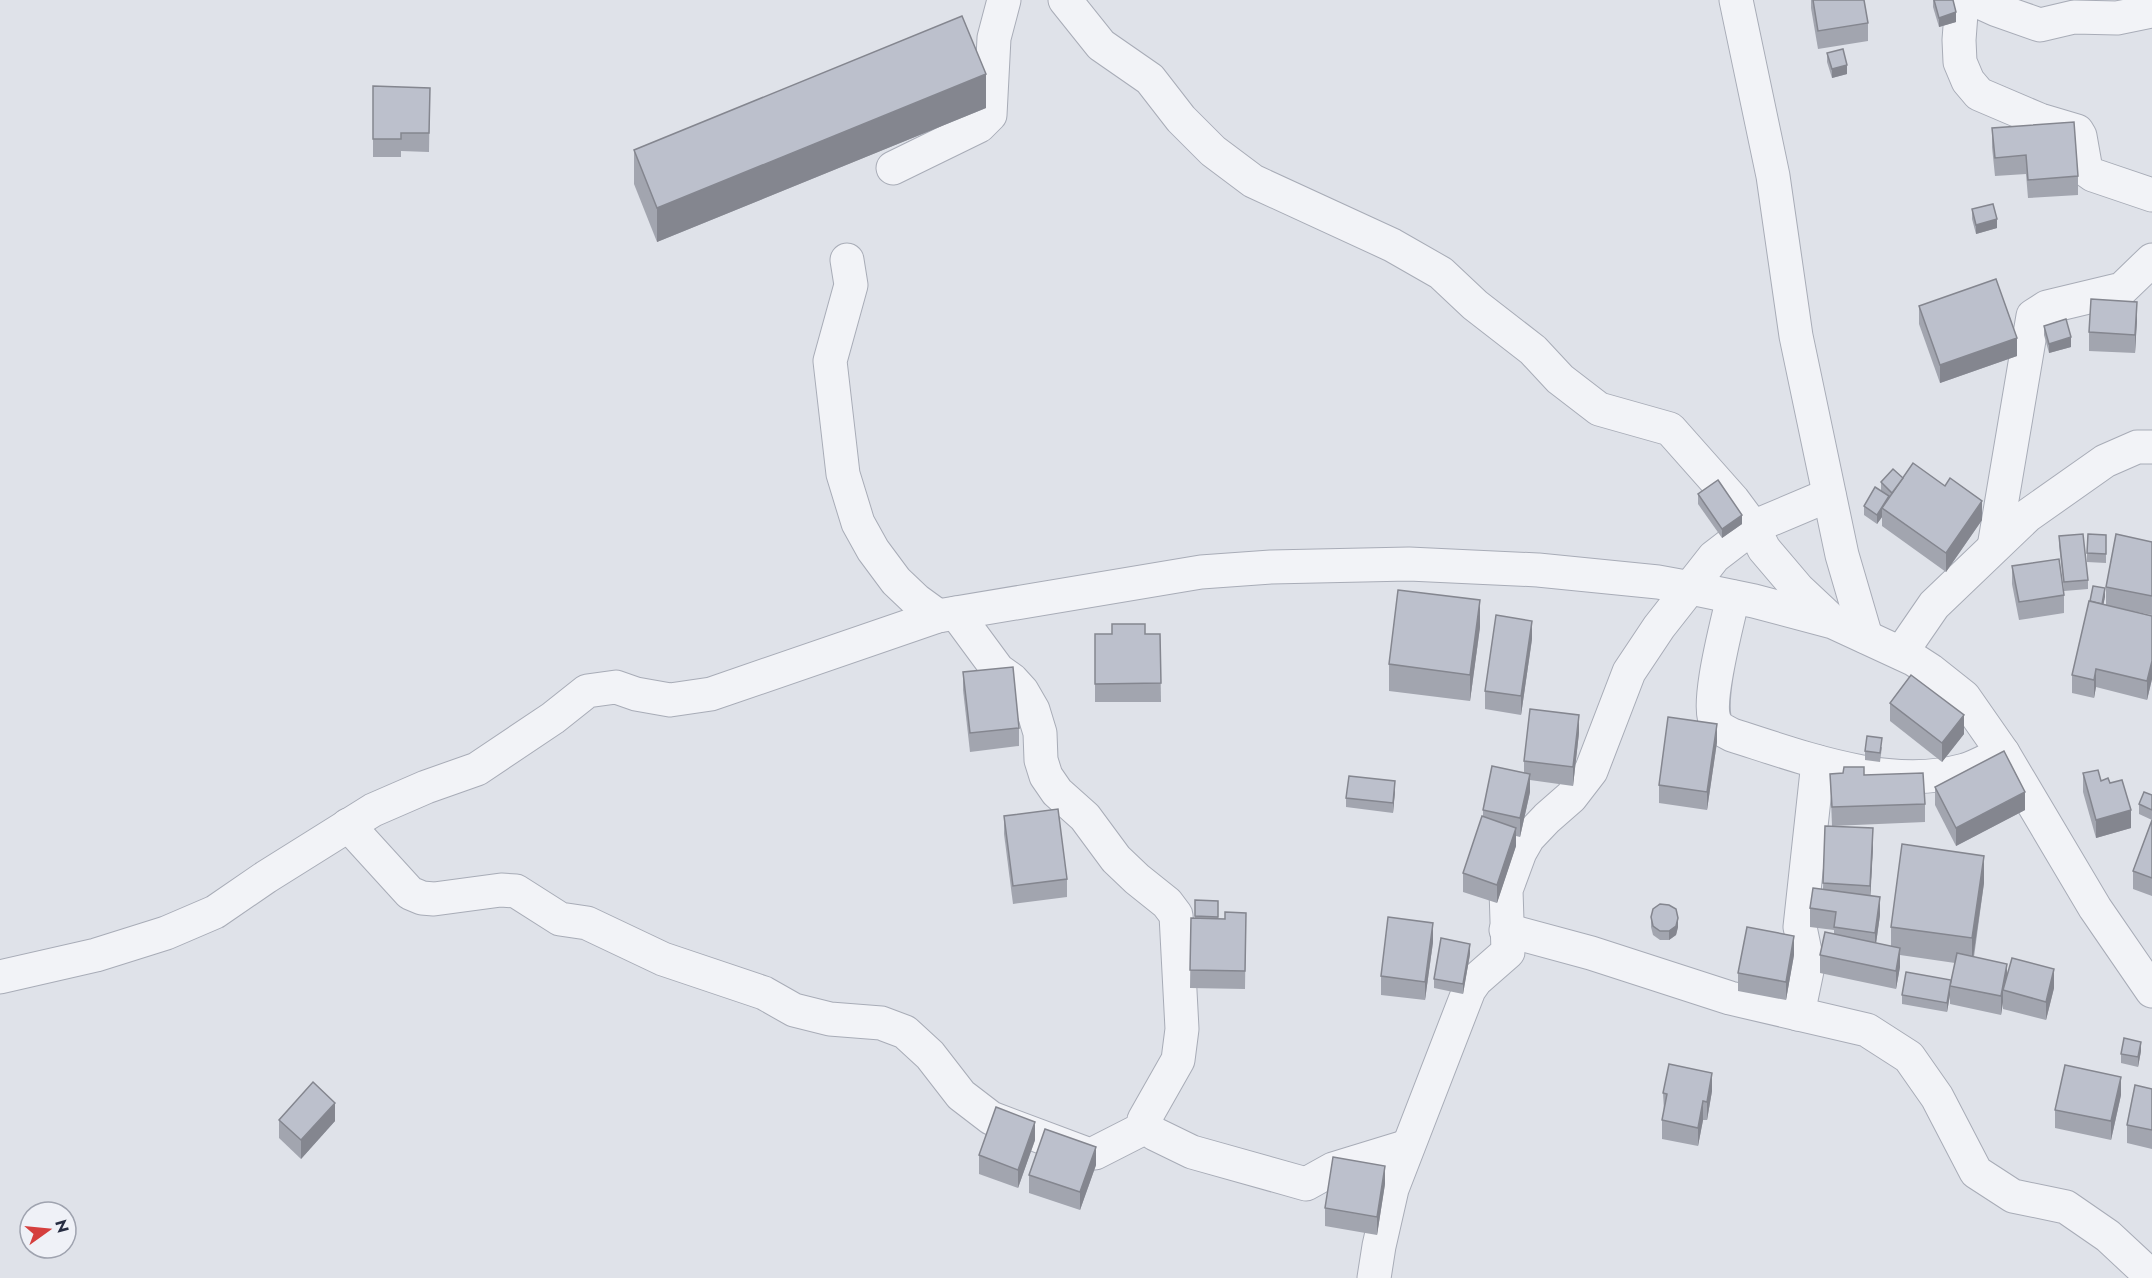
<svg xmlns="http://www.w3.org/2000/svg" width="2152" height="1278" viewBox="0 0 2152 1278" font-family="Jost,sans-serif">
<rect width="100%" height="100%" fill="#dfe2e9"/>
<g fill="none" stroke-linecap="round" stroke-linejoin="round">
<g stroke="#a8acb7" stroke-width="35">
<g id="minor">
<polyline points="1065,0 1101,45 1150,79 1181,119 1213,151 1253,181 1392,245 1441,273 1475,305 1533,350 1560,379 1599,409 1670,429 1733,500 1753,527 1764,549 1798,589 1830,619"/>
<polyline points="1736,0 1773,176 1796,336 1842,555 1866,637"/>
<polyline points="1962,0 1959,40 1960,62 1968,81 1979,94 2040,120 2077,131 2080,136 2086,170 2093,175 2152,195"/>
<polyline points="1975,0 1997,10 2040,25 2074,17 2117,18 2152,11"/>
<polyline points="893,168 979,126 990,115 994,38 1004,0"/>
<polyline points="847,260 851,285 830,361 843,474 858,523 873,550 896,581 916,600 938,616"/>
<polyline points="1994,547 2033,316 2047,307 2122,289 2152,260"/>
<path d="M1733 597C1728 621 1704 707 1717 725 1720 729 1728 733 1732 735 1805 758 1889 791 1965 770 1978 766 1991 758 2003 753"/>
<polyline points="956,613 998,670 1012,680 1022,691 1033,710 1040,733 1041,760 1046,776 1057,792 1085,817 1116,859 1137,879 1167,903 1176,915 1182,1029 1178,1060 1144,1120 1146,1127"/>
<polyline points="1901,653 1934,605 2027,516 2105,461 2137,447 2152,447"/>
<polyline points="348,825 410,893 422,898 434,899 501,890 516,891 560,919 587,923 663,959 764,993 794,1010 830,1019 881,1023 905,1032 930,1055 961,1095 991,1118 1087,1154 1095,1153 1146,1127 1155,1134 1192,1152 1306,1184 1333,1169 1408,1146"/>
<polyline points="1506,930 1591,953 1730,998 1867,1030 1909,1057 1937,1097 1976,1172 2013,1196 2066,1207 2108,1236 2152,1277"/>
<polyline points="0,977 96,955 166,933 215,912 266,877 373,810 426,787 477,769 553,718 587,691 616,687 636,694 670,700 711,694 938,616 1201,572 1271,567 1409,564 1538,570 1658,582 1691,588 1754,601 1833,622 1913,659 1930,670 1964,697 2003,753 2095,908 2152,991"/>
<polyline points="1798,1014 1808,966 1800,927 1818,762"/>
<polyline points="1374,1278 1379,1246 1392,1189 1469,990 1476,980 1508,952 1506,890 1520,852 1528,838 1547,818 1571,797 1591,771 1629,672 1659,627 1714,557 1753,527 1829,495"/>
</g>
</g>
<use href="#minor" stroke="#f2f3f7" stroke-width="33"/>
</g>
<g fill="#a2a5af">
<polygon points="1811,0 1864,0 1868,23 1868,41 1818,49 1811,8"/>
<polygon points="1933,0 1953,0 1956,22 1939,27 1933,7"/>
<polygon points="1827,53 1847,74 1832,78 1827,62"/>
<polygon points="373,86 430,88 429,152 401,151 401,157 373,157"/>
<polygon points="986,108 657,242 634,184 634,150"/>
<polygon points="1992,128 2078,176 2078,195 2028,198 2026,174 1995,176 1992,147"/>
<polygon points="1972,209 1997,228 1976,234 1972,219"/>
<polygon points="1919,306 2017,356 1940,383 1919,324"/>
<polygon points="2137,320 2135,353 2089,351 2089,332"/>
<polygon points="2044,326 2071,347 2049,353 2044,335"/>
<polygon points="1903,478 1982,520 1946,572 1882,526 1882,517 1877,524 1864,515 1864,506 1881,490 1881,482"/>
<polygon points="1698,494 1742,524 1722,538 1698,504"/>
<polygon points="2106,535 2106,563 2087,562 2087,553"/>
<polygon points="2059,536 2088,580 2088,589 2064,591 2059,545"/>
<polygon points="2152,542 2152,615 2122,609 2152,616 2152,679 2147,700 2096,687 2094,698 2072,693 2072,675 2105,597 2103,604 2106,605 2106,587"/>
<polygon points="2012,566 2064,595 2064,613 2019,620 2012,584"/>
<polygon points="1480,627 1470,701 1389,691 1389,664"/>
<polygon points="1095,634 1160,634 1161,702 1095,702"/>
<polygon points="1532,639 1521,715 1485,709 1485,691"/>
<polygon points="963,672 1019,728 1019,746 970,752 963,690"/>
<polygon points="1890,703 1964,734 1942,762 1890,721"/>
<polygon points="1579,733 1573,786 1530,780 1530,792 1520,837 1516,836 1516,846 1497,903 1463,892 1463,873 1483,816 1483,810 1524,773 1524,761"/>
<polygon points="1717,742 1707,810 1659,803 1659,785"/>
<polygon points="1882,747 1880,762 1865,760 1865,751"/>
<polygon points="2083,773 2110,783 2131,828 2096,838 2083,792"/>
<polygon points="1830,774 1864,775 1925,804 1925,822 1832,826"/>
<polygon points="1935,787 2025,810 1956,846 1935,805"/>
<polygon points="1395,791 1393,813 1346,807 1346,798"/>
<polygon points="2152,795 2152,820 2139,814 2139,804"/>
<polygon points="1004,816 1067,879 1067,897 1013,904 1004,834"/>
<polygon points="2152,820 2152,896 2133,889 2133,871"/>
<polygon points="1825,826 1873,847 1870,896 1880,915 1876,943 1891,946 1891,927 1984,883 1974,957 2007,976 2054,988 2046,1020 2003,1009 2003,1002 2001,1015 1950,1004 1950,995 1947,1012 1902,1004 1902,995 1951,980 1955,963 1900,955 1900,967 1896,989 1820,973 1820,955 1834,934 1834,930 1810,927 1810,908 1823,889"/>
<polygon points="1195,900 1218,901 1218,919 1225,919 1246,913 1245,989 1190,988 1191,918 1195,918"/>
<polygon points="1651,917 1678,927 1676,935 1669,940 1660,940 1653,935 1651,927"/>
<polygon points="1433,942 1425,1000 1381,995 1381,976"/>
<polygon points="1470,954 1463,994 1434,988 1434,979"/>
<polygon points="1794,955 1786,1000 1738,991 1738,973"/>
<polygon points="2141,1051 2138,1067 2121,1063 2121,1054"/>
<polygon points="2152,1089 2152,1149 2127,1143 2127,1125"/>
<polygon points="1712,1091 1707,1120 1703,1120 1698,1146 1662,1139 1662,1120 1664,1111 1663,1093"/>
<polygon points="2121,1095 2111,1140 2055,1128 2055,1110"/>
<polygon points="279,1120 335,1121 301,1159 279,1138"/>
<polygon points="1035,1140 1018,1188 979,1174 979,1155"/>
<polygon points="1096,1165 1080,1210 1029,1193 1029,1175"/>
<polygon points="1385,1184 1377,1235 1325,1226 1325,1208"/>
</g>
<g fill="#84868f">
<polygon points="1956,12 1956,22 1939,27 1939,18"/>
<polygon points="1847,65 1847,74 1832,78 1832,69"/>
<polygon points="986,74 986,108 657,242 657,208"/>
<polygon points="1997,219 1997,228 1976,234 1976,225"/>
<polygon points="2137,302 2137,320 2135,353 2135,335"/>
<polygon points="2071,337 2071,347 2049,353 2049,344"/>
<polygon points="2017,338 2017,356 1940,383 1940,365"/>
<polygon points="1889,496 1882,508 1882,517 1877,524 1877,515"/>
<polygon points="1982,501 1982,520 1946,572 1946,553"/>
<polygon points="1742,515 1742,524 1722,538 1722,529"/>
<polygon points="2105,588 2105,597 2101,617 2101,608"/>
<polygon points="1480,600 1480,627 1470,701 1470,675"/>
<polygon points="1532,621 1532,639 1521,715 1521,696"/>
<polygon points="2152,661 2152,679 2147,700 2147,681"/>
<polygon points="2096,669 2096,687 2094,698 2094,680"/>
<polygon points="1579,715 1579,733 1573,786 1573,767"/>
<polygon points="1964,715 1964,734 1942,762 1942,743"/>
<polygon points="1717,724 1717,742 1707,810 1707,792"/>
<polygon points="1530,774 1530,792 1520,837 1520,818"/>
<polygon points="1395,781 1395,791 1393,813 1393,803"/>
<polygon points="2025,792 2025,810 1956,846 1956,828"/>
<polygon points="2131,810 2131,828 2096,838 2096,820"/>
<polygon points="1516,828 1516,846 1497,903 1497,885"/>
<polygon points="1873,828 1873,847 1870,904 1870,886"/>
<polygon points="1984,856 1984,883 1972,965 1972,938"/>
<polygon points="1880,897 1880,915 1875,951 1875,933"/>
<polygon points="1678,918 1678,927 1676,935 1669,940 1669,931"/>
<polygon points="1433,923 1433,942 1425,1000 1425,982"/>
<polygon points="1794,936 1794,955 1786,1000 1786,982"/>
<polygon points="1470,944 1470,954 1463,994 1463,984"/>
<polygon points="1900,948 1900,967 1896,989 1896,971"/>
<polygon points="2007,964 2007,983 2003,990 2003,1002 2001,1015 2001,996"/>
<polygon points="2054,969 2054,988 2046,1020 2046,1002"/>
<polygon points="1950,986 1950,995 1947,1012 1947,1003"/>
<polygon points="2141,1042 2141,1051 2138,1067 2138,1057"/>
<polygon points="1712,1073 1712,1091 1707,1120 1707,1102"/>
<polygon points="2121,1077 2121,1095 2111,1140 2111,1121"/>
<polygon points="1703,1101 1703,1120 1698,1146 1698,1128"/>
<polygon points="335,1103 335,1121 301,1159 301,1140"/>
<polygon points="1035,1122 1035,1140 1018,1188 1018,1170"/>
<polygon points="1096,1147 1096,1165 1080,1210 1080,1192"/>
<polygon points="1385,1166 1385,1184 1377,1235 1377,1217"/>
</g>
<g fill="#bcc0cc" stroke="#84868f" stroke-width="1.5">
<polygon points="1813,0 1864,0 1868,23 1818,31"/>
<polygon points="1934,0 1953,0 1956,12 1939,18"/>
<polygon points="962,16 986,74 657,208 634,150"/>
<polygon points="1843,49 1847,65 1832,69 1827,53"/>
<polygon points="373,86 430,88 429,133 401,133 401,139 373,139"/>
<polygon points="2074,122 2078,176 2028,180 2026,155 1995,158 1992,128"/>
<polygon points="1993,204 1997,219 1976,225 1972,209"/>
<polygon points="1996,279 2017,338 1940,365 1919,306"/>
<polygon points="2091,299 2137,302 2135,335 2089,332"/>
<polygon points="2066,319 2071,337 2049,344 2044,326"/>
<polygon points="1913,463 1945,486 1950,478 1982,501 1946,553 1882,508"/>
<polygon points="1893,469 1903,478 1892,493 1881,482"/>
<polygon points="1718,480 1742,515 1722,529 1698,494"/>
<polygon points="1875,487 1889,496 1877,515 1864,506"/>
<polygon points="2083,534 2088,580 2064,582 2059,536"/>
<polygon points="2088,534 2106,535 2106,554 2087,553"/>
<polygon points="2116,534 2152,542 2152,596 2106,587"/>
<polygon points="2059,559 2064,595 2019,602 2012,566"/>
<polygon points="2093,586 2105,588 2102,604 2090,601"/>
<polygon points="1398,590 1480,600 1470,675 1389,664"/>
<polygon points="2089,601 2152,616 2152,661 2147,681 2096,669 2094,680 2072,675"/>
<polygon points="1496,615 1532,621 1521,696 1485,691"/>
<polygon points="1112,624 1145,624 1145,634 1160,634 1161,683 1095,684 1095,634 1112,634"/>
<polygon points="1013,667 1019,728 970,733 963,672"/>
<polygon points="1911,675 1964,715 1942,743 1890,703"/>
<polygon points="1530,709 1579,715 1573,767 1524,761"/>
<polygon points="1668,717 1717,724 1707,792 1659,785"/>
<polygon points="1867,736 1882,738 1880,753 1865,751"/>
<polygon points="2004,751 2025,792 1956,828 1935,787"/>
<polygon points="1492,766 1530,774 1520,818 1483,810"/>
<polygon points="1844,767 1864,767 1864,775 1923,773 1925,804 1832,807 1830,774 1843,773"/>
<polygon points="2098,770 2101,781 2108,778 2110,783 2122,780 2131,810 2096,820 2083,773"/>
<polygon points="1349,776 1395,781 1393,803 1346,798"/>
<polygon points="2144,792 2152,795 2152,810 2139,804"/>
<polygon points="1058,809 1067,879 1013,886 1004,816"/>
<polygon points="1482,816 1516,828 1497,885 1463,873"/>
<polygon points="2152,820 2152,878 2133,871"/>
<polygon points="1825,826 1873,828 1870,886 1823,883"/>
<polygon points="1902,844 1984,856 1972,938 1891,927"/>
<polygon points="1813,888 1880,897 1875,933 1834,927 1836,912 1810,908"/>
<polygon points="1195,900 1218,901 1218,917 1195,916"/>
<polygon points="1660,904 1669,905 1676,909 1678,918 1676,926 1669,931 1660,931 1653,926 1651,917 1653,909"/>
<polygon points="1225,912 1246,913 1245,971 1190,970 1191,918 1225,919"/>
<polygon points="1388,917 1433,923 1425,982 1381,976"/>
<polygon points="1747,927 1794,936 1786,982 1738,973"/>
<polygon points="1825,932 1900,948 1896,971 1820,955"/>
<polygon points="1441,938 1470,944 1463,984 1434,979"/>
<polygon points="1957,953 2007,964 2001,996 1950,986"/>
<polygon points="2012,958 2054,969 2046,1002 2003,990"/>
<polygon points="1906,972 1951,980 1947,1003 1902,995"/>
<polygon points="2124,1038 2141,1042 2138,1057 2121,1054"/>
<polygon points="1669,1064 1712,1073 1707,1102 1703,1101 1698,1128 1662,1120 1667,1094 1663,1093"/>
<polygon points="2065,1065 2121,1077 2111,1121 2055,1110"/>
<polygon points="313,1082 335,1103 301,1140 279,1120"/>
<polygon points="2135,1085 2152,1089 2152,1130 2127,1125"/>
<polygon points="996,1107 1035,1122 1018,1170 979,1155"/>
<polygon points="1045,1129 1096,1147 1080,1192 1029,1175"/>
<polygon points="1333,1157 1385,1166 1377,1217 1325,1208"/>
</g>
<g transform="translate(48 1230) rotate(75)"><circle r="28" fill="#eff1f7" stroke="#9fa3af" stroke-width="1.5"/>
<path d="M0-4.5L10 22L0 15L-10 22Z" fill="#d53f3e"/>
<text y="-9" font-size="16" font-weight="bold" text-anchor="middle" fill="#272d42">N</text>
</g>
</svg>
